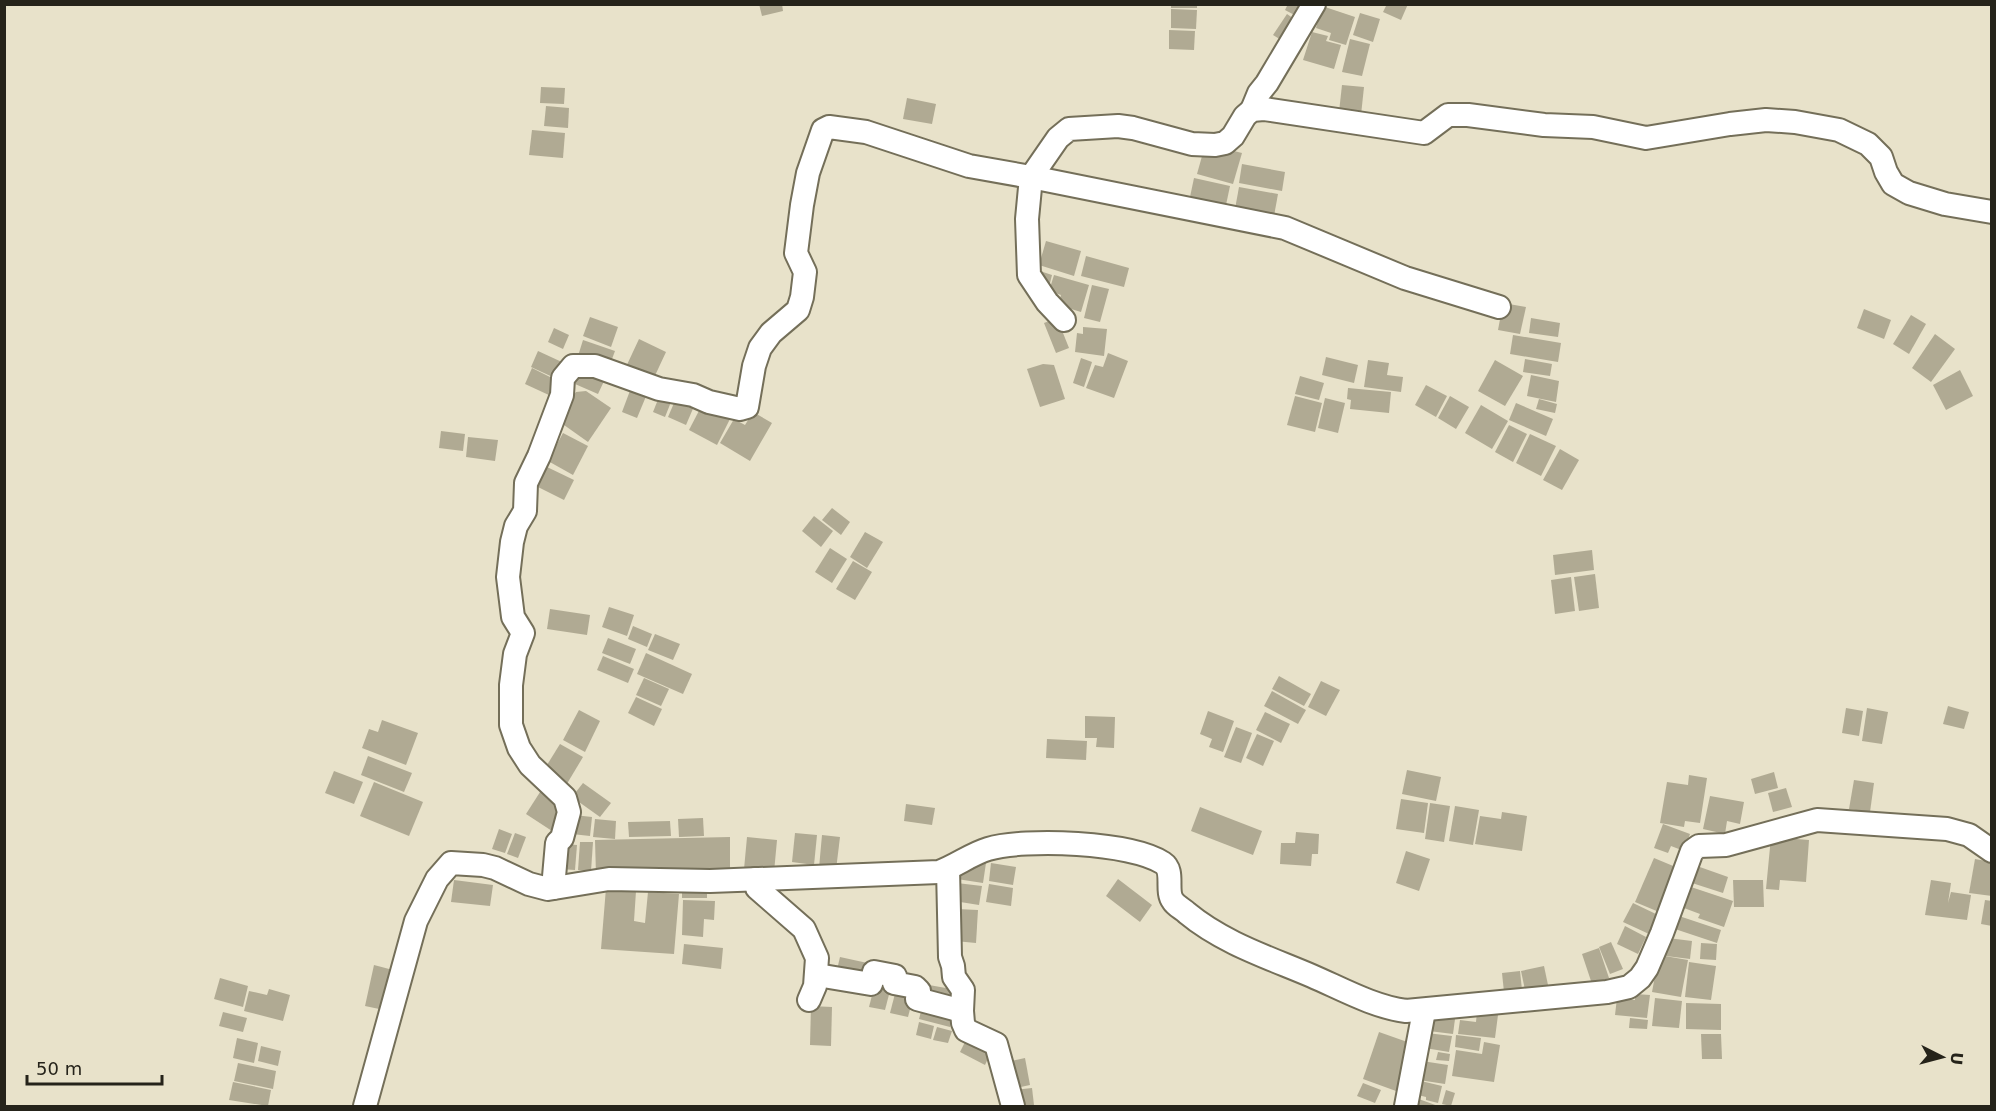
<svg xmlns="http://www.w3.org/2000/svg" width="1996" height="1111" viewBox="0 0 1996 1111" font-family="'DejaVu Sans',sans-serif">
<rect width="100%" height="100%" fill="#e8e2ca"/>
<g fill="#b0aa93">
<polygon points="759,4 782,4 783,11 762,16"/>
<rect x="1171" y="4" width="26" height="4"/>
<polygon points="1288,4 1309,4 1302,19 1285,10"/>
<polygon points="1387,4 1408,4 1401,20 1383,12"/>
<polygon points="1322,6 1355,17 1346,45 1329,40 1331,33 1316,28"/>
<polygon points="1171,9 1197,10 1196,29 1171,28"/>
<polygon points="1360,13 1380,19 1373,42 1353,35"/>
<polygon points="1287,14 1300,23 1286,43 1273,35"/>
<polygon points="1169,30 1195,31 1194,50 1169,49"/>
<polygon points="1312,32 1328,36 1326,41 1341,45 1334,69 1303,60"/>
<polygon points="1350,39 1370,44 1362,76 1342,72"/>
<polygon points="1342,85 1364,87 1361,115 1339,112"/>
<polygon points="541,87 565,88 564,104 540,103"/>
<polygon points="907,98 936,104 932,124 903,119"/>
<polygon points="546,106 569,108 568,128 544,126"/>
<polygon points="532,130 565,133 563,158 529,155"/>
<polygon points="1222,148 1242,153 1233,184 1197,174 1204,149"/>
<polygon points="1242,164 1285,172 1282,191 1239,183"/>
<polygon points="1194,178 1230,186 1226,205 1190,197"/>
<polygon points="1239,187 1278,194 1274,216 1235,209"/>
<polygon points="1046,241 1081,251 1074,276 1039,265"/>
<polygon points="1086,256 1129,268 1124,287 1081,276"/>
<polygon points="1040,271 1052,275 1049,287"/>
<polygon points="1054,275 1089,285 1081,312 1058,305 1061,295 1049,291"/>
<polygon points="1092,285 1109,289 1100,322 1084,318"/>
<polygon points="1503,303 1526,307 1520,334 1498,330"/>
<polygon points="1864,309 1891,320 1884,339 1857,328"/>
<polygon points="1911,315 1926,324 1909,354 1893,344"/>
<polygon points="590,317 618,327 611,347 583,336"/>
<polygon points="1057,318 1069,348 1056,353 1044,323"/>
<polygon points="1531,318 1560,323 1558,337 1529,333"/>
<polygon points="1083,327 1107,329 1104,356 1075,352 1077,333 1083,334"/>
<polygon points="554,328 569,335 563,349 548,342"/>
<polygon points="1935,334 1955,349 1931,382 1912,368"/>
<polygon points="1513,335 1561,343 1558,362 1510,354"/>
<polygon points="639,339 666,352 652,382 625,369"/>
<polygon points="583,340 615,351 609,367 578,356"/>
<polygon points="538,351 564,363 557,379 531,367"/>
<polygon points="1108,353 1128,361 1114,398 1086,388 1095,365 1103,367"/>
<polygon points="1326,357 1358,365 1354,383 1322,375"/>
<polygon points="1081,358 1092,362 1084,387 1073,383"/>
<polygon points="1525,359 1552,364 1550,376 1523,372"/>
<polygon points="1368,360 1389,363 1387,375 1403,377 1401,392 1364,387"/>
<polygon points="1495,360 1523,376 1505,406 1478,391"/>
<polygon points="1043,364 1054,365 1065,399 1040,407 1027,369"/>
<polygon points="532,368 558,381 551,396 525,384"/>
<polygon points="583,369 605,379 598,394 575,384"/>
<polygon points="1960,370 1973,396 1946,410 1933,385"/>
<polygon points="1531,375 1559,381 1556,402 1527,396"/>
<polygon points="1300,376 1324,383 1319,400 1295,394"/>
<polygon points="1426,385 1447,396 1436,417 1415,405"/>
<polygon points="631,388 647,394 637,418 622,412"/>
<polygon points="1348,388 1391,392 1389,413 1350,409 1351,400 1347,399"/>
<polygon points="586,391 611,408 588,442 557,420 576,392"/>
<polygon points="677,396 695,404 686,425 668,417"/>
<polygon points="1295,396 1322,403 1315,432 1287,425"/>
<polygon points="1450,396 1469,407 1456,429 1438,418"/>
<polygon points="659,397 671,402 665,417 653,412"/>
<polygon points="1325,398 1345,403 1338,433 1318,428"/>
<polygon points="1539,399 1557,404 1555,413 1536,409"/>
<polygon points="703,403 731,417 717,445 689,430"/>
<polygon points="1516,403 1553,419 1546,436 1509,420"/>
<polygon points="1481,405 1508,421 1492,449 1465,433"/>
<polygon points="753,412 772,423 750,461 720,443 734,419 745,425"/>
<polygon points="1509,425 1527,434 1513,462 1495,452"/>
<polygon points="441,431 465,434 463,451 439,448"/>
<polygon points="563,433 588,446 573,475 548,461"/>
<polygon points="1530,434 1556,446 1541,476 1516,463"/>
<polygon points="468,437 498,440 495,461 466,457"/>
<polygon points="1560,449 1579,460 1562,490 1543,480"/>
<polygon points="547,467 574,480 564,500 538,487"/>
<polygon points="832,508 850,522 841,535 822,520"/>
<polygon points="814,516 833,531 821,547 802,531"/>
<polygon points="865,532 883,542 867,568 850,557"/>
<polygon points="830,548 847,559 832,583 815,572"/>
<polygon points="1592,550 1594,570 1555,575 1553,555"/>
<polygon points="853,561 872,572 855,600 836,589"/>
<polygon points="1595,574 1599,608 1579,611 1574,577"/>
<polygon points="1571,577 1575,611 1555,614 1551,580"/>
<polygon points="609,607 634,615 627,636 602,627"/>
<polygon points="550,609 590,615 587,635 547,629"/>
<polygon points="633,626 652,634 647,647 628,639"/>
<polygon points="655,634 680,644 673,660 648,650"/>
<polygon points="608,638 636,649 630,664 602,653"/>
<polygon points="646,653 692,674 683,694 637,674"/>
<polygon points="603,656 634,669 628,683 597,670"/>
<polygon points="1279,676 1311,694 1304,706 1272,689"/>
<polygon points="644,678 669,689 661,706 636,695"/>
<polygon points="1321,681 1340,690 1326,716 1308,707"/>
<polygon points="1272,691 1306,710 1298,724 1264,706"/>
<polygon points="636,697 662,709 654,726 628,713"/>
<polygon points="1948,706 1969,712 1964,729 1943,724"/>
<polygon points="1846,708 1863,711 1859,736 1842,733"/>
<polygon points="1867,708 1888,712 1882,744 1862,741"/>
<polygon points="579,710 600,721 585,752 563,740"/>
<polygon points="1208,711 1234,721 1223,752 1209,747 1212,739 1200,734"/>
<polygon points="1265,712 1290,724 1281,743 1256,730"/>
<polygon points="1085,716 1115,717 1114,748 1096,747 1097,738 1085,738"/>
<polygon points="382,720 418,733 406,765 362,748 369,729 378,732"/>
<polygon points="1236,727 1252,733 1241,763 1224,757"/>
<polygon points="1257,734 1274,741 1263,766 1246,758"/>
<polygon points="1047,739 1087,741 1086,760 1046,758"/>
<polygon points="560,744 583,757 565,787 542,773"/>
<polygon points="368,756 412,773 404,792 361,775"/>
<polygon points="1407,770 1441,777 1436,801 1402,794"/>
<polygon points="334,771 363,782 354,804 325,793"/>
<polygon points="1774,772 1778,788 1755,794 1751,779"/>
<polygon points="1689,775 1707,778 1700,823 1685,821 1684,827 1660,823 1667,782 1688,785"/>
<polygon points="1854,780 1874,783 1870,812 1849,809"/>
<polygon points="374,782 423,802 409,836 360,816"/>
<polygon points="583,783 611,803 600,817 572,797"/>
<polygon points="1786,788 1792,807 1773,812 1768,793"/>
<polygon points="542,789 565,811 552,831 526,814"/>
<polygon points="1710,796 1744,802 1740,824 1727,821 1725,834 1703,829"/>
<polygon points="1401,799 1428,803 1424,833 1396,829"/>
<polygon points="1430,803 1450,806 1444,842 1425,839"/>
<polygon points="906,804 935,808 932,825 904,821"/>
<polygon points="1455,806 1479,810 1473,845 1449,841"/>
<polygon points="1200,807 1262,831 1253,855 1191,831"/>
<polygon points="1502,812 1527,816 1522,851 1475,844 1480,816 1501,819"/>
<polygon points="574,815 592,817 590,836 572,834"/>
<polygon points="703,818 704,836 679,837 678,819"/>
<polygon points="595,819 616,821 615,839 593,837"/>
<polygon points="670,821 671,836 629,837 628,822"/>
<polygon points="1663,824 1690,834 1684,851 1671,846 1668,853 1654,848"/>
<polygon points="499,829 512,834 505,853 492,849"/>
<polygon points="1296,832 1319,834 1318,854 1312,854 1311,866 1280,864 1281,843 1295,843"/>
<polygon points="515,833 526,837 518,858 507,854"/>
<polygon points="795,833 817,835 814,865 792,862"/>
<polygon points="822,835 840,837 836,870 819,868"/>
<polygon points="730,837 730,871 596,875 595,840"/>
<polygon points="747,837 777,840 774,872 744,869"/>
<polygon points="1771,837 1809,840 1806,882 1780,880 1779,890 1766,889"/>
<polygon points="580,842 593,842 591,871 578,870"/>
<polygon points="561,844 577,845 575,870 560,869"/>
<polygon points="1406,851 1430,859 1419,891 1396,883"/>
<polygon points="1654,858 1678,868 1659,912 1635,902"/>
<polygon points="1975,859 1992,862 1992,896 1969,893"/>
<polygon points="972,860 986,863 983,883 957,879 958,869"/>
<polygon points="991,863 1016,867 1013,885 989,881"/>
<polygon points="1697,866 1728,877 1723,893 1692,883"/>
<polygon points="1118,879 1152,905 1140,922 1106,896"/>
<polygon points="454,880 493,885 490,906 451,902"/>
<polygon points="1733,880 1763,880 1764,907 1734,907"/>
<polygon points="1931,880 1951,883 1948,903 1951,892 1971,895 1967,920 1925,915"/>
<polygon points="957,883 982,886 979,905 954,901"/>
<polygon points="989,884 1013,888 1011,906 986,902"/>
<rect x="682" y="887" width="25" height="11"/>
<polygon points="1691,887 1733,901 1724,927 1698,918 1700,914 1684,908"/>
<polygon points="606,888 636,891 634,921 645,923 648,892 679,894 674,954 601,949"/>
<polygon points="683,900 715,901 714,920 704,919 703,937 682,935"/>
<polygon points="1985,900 1992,901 1992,926 1981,924"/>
<polygon points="1633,903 1658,915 1649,934 1623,922"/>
<polygon points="957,909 978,910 976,943 955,941"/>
<polygon points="1679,916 1721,930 1717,943 1675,929"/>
<polygon points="1625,926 1646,937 1638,954 1617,944"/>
<polygon points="1668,938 1692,941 1690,959 1666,956"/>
<polygon points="1611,942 1623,969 1610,974 1599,947"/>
<polygon points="1701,943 1717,944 1716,960 1700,959"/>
<polygon points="684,944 723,948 721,969 682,964"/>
<polygon points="1599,948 1609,978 1592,984 1582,954"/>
<polygon points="1659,955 1688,960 1681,997 1652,992"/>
<polygon points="840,957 872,964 868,981 836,974"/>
<polygon points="1689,962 1716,966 1711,1000 1685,997"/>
<polygon points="374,965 393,970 384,1010 365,1006"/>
<polygon points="1544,966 1548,985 1525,990 1521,971"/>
<polygon points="1520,971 1522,990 1504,992 1502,973"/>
<polygon points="877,976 893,979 885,1010 869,1007"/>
<polygon points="220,978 248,986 243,1007 214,999"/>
<polygon points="929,985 957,990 954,1004 927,999"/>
<polygon points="897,986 915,990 908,1017 890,1013"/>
<polygon points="269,989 290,995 283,1021 244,1011 249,991 267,995"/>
<polygon points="1635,994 1650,995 1647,1018 1615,1015 1617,998 1635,1000"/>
<polygon points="1655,998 1682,1001 1679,1028 1652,1026"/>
<polygon points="1686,1003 1721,1004 1721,1030 1686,1029"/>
<polygon points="923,1004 954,1012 950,1027 919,1019"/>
<polygon points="811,1006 832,1007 831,1046 810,1045"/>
<polygon points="223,1012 247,1018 243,1032 219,1026"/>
<polygon points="1477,1012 1498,1015 1495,1038 1458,1034 1460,1020 1476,1022"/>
<polygon points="1431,1015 1455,1019 1453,1034 1429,1031"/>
<polygon points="1630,1018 1648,1020 1647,1029 1629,1028"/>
<polygon points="919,1022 934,1026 931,1039 916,1035"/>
<polygon points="937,1027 952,1031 948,1043 933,1040"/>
<polygon points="1379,1032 1413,1044 1396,1091 1363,1079"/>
<polygon points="1427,1033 1452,1036 1449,1052 1425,1048"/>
<polygon points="1701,1034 1721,1034 1722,1059 1702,1059"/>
<polygon points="1456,1035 1481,1038 1479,1051 1455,1047"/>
<polygon points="237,1038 258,1043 254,1063 233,1058"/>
<polygon points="967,1038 992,1050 985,1065 960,1052"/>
<polygon points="1484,1042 1500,1045 1494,1082 1452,1076 1456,1050 1482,1054"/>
<polygon points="261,1046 281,1051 278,1066 258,1061"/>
<polygon points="1438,1052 1450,1054 1449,1061 1436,1060"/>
<polygon points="1025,1058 1030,1085 1012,1089 1007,1062"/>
<polygon points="1422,1061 1448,1065 1445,1084 1419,1080"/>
<polygon points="238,1063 276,1071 273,1089 234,1081"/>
<polygon points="1421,1081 1442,1086 1438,1103 1426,1100 1426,1097 1418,1095"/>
<polygon points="233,1082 271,1090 268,1106 229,1100"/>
<polygon points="1363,1083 1381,1090 1375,1103 1357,1096"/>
<polygon points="1032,1088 1034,1105 1017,1106 1014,1090"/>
<polygon points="1446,1090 1455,1093 1451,1106 1442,1104"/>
<polygon points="1416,1098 1438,1106 1413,1106"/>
</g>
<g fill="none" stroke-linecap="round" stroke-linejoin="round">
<g stroke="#746f59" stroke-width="26">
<g id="minor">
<polyline points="1252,110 1259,93 1267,83 1314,4"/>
<polyline points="1064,320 1047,302 1029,275 1027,219 1031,177 1058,138 1069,129 1118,126 1133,128 1192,144 1215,145 1225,143 1233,136 1245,116 1252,110 1264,109 1424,133 1448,115 1468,115 1544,125 1593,127 1646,138 1730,124 1766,120 1795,122 1839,130 1868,144 1881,157 1886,172 1893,184 1909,193 1945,204 1992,212"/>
<polyline points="948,869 950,957 953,966 954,977 963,990 962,1011 963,1023 966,1030 996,1044 1013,1106"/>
<polyline points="756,879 757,888 804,929 817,958 815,986 809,1000"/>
<polyline points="553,888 557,843 562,838 569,812 565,798 530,765 519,748 511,725 511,685 515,654 523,633 513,617 508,577 512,542 516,526 525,511 526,483 539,456 562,395 563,378 573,366 595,366 659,389 693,395 709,402 740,409 747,407 754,366 760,348 771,333 798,310 802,297 805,272 796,253 802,205 808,173 823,130 829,127 866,132 969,166 1031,177 1285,228 1405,278 1499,307"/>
<polyline points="817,975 871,984 874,972 895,976 894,983 915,987 919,991 917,999 962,1011"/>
<path d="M365 1106 416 921 437 879 451 863 483 865 495 868 529 884 548 889 609 879 710 881 939 872C956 866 971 854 988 849 1025 838 1131 842 1163 863 1175 871 1165 891 1173 901 1176 906 1183 909 1187 913 1223 943 1270 958 1312 976 1342 989 1374 1007 1406 1011L1607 992 1629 987 1640 978 1647 968 1662 933 1692 851 1699 846 1726 845 1817 820 1947 829 1969 835 1992 851"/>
<polyline points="1406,1106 1424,1011"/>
</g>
</g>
<use href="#minor" stroke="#fff" stroke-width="22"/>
</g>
<rect width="1996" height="1111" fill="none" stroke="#25231a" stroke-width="12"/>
<g transform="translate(1942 1057) rotate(96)" stroke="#e8e2ca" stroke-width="4.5" paint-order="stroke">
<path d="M0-4.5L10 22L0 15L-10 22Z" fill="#25231a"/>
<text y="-9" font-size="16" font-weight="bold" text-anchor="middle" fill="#25231a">U</text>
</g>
<path d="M27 1075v9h135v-9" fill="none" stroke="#25231a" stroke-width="3"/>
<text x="36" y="1075" font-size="18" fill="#25231a" stroke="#e8e2ca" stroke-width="4.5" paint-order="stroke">50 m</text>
</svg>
